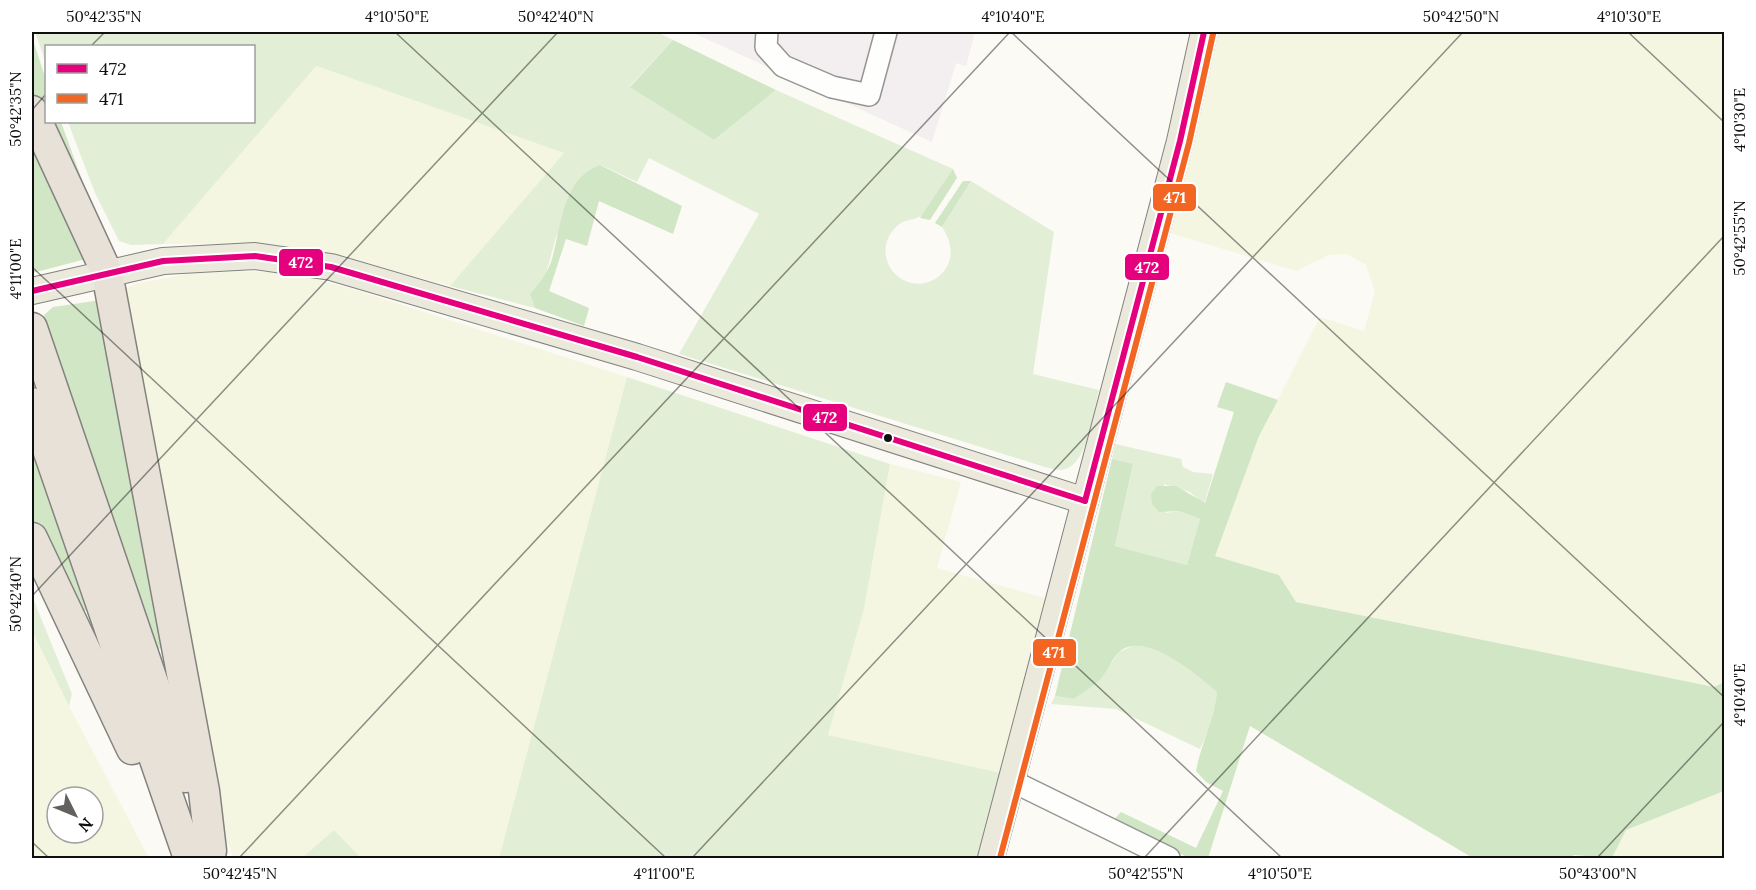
<svg xmlns="http://www.w3.org/2000/svg" width="1756" height="890" viewBox="0 0 1756 890" font-family="Lora,serif">
<rect width="100%" height="100%" fill="#fbfaf4"/>
<polygon fill="#f3eef0" points="691,32 975,32 966,66 956,63 932,142"/>
<g fill="#f5f6e2" fill-rule="evenodd">
<polygon points="1217,32 1724,32 1724,682 1714,687 1296,602 1279,575 1214,556 1259,436 1320,317 1364,331 1375,291 1366,265 1347,254 1329,255 1296,271 1170,233"/>
<polygon points="315,66 565,153 450,286 364,263 300,250 248,244 163,244"/>
<polygon points="241,271 293,273 350,288 627,377 499,858 361,858 334,830 302,858 233,858 224,834 124,289 138,283 187,274"/>
<polygon points="890,464 961,482 937,568 1045,598 1001,773 828,735 864,609"/>
<path d="M32 631 69 706 149 858H32ZM57 797H93V833H57Z"/>
<polygon points="1724,791 1724,858 1612,858 1626,830"/>
</g>
<g fill="#e2efd6">
<path d="M35 32H657L673 40 630 86 714 140 776 90 953 169C943 184 934 203 922 215 917 220 907 219 901 223 877 239 882 273 908 282 917 285 927 284 935 279 955 266 954 245 942 227L971 181 1054 232 1033 374 1099 390C1093 412 1088 468 1061 470 1052 470 1039 465 1029 462L679 354 759 214 649 158 637 182 601 165 556 237 546 274 530 294 535 308 450 286 564 153 316 66 163 244 131 245 119 241 95 193 68 122H254V46H46V63Z"/>
<polygon points="627,377 890,464 864,609 828,735 1001,773 978,858 499,858"/>
<polygon points="1115,444 1181,459 1183,467 1193,472 1213,474 1204,504 1190,492 1164,484 1166,513 1179,511 1200,519 1187,565 1115,546 1133,465 1112,459"/>
<polygon points="32,596 72,694 69,706 32,631"/>
<path d="M1135 645C1165 647 1195 673 1217 692L1216 714 1200 749 1116 709 1051 704 1055 696 1074 699 1100 680 1119 652Z"/>
<polygon points="334,830 361,858 302,858"/>
</g>
<g fill="#d1e6c5">
<polygon points="32,37 46,80 46,122 61,122 99,227 93,231 32,94"/>
<polygon points="673,40 776,90 714,140 630,87"/>
<polygon points="32,131 90,258 32,273"/>
<path d="M600 165 682 206 673 234 599 201 587 246 566 239 549 291 589 308 584 326 535 308 530 294C539 283 548 273 552 259 562 224 562 179 600 165Z"/>
<polygon points="953,169 957,178 930,220 920,218"/>
<polygon points="963,181 971,181 942,227 935,223"/>
<polygon points="101,300 167,646 156,650 47,332 44,315 53,307"/>
<path d="M1226 382 1278 400 1259 436 1215 556 1279 575 1296 602 1714 687 1724 682V791L1626 830 1612 858 1574 855 1572 858H1473L1250 726 1208 858H1189L1113 821 1121 812 1196 848 1223 791 1206 782 1196 771C1201 743 1215 720 1217 692 1197 675 1143 628 1118 653 1111 661 1107 672 1100 680 1092 687 1082 693 1074 699L1055 696 1112 459 1133 464 1115 546 1187 565 1200 519 1179 511 1159 512 1152 504 1151 494 1157 486H1176L1205 503 1234 412 1217 407Z"/>
<polygon points="32,451 86,610 77,614 32,517"/>
</g>
<g fill="none" stroke-linecap="round" stroke-linejoin="round">
<g stroke="#959592" stroke-width="24">
<g id="minor">
<polyline points="767,32 766,47 783,66 832,87 869,95 886,32"/>
<polyline points="1012,781 1169,858"/>
</g>
</g>
<g stroke="#83827f" stroke-width="28">
<g id="major">
<polyline points="32,291 163,261 255,256 331,267 637,357 1085,501"/>
<polyline points="991,858 1180,141 1204,32"/>
</g>
</g>
<g stroke="#83827f" stroke-width="33">
<g id="highway">
<polyline points="32,111 107,273 204,791 211,851"/>
<polyline points="32,328 185,777"/>
<polyline points="32,403 189,858"/>
<polyline points="32,538 132,749"/>
</g>
</g>
<use href="#minor" stroke="#fefefd" stroke-width="21"/>
<use href="#major" stroke="#eae9db" stroke-width="26"/>
<use href="#highway" stroke="#e7e1d8" stroke-width="30"/>
<g stroke="#fff" stroke-width="10">
<g id="bus-1">
<polyline points="32,291 163,261 255,256 331,267 637,357 1085,501"/>
<polyline points="1085,501 1180,141 1204,32"/>
</g>
</g>
<g stroke="#fff" stroke-width="10">
<polyline id="bus-2" points="1000,858 1189,143 1213,34"/>
</g>
<use href="#bus-1" stroke="#e5007d" stroke-width="6"/>
<use href="#bus-2" stroke="#f26522" stroke-width="6"/>
</g>
<path fill="none" stroke="#0f0f0f" stroke-width="1.5" stroke-opacity="0.45" d="M395 32 1282 858M1011 32 1724 697M1628 32 1724 122M91 46 105 32M32 110 46 94M32 267 666 858M32 596 558 32M32 842 49 858M239 858 1010 32M692 858 1463 32M1144 858 1724 236M1597 858 1724 722"/>
<circle fill="#0f0f0f" stroke="#fff" stroke-width="2" cx="888" cy="438" r="5"/>
<g stroke="#fff" stroke-width="2">
<rect x="1152" y="183" width="45" height="29" rx="6" fill="#f26522"/>
<rect x="278" y="248" width="46" height="29" rx="6" fill="#e5007d"/>
<rect x="1124" y="253" width="46" height="28" rx="6" fill="#e5007d"/>
<rect x="802" y="403" width="46" height="29" rx="6" fill="#e5007d"/>
<rect x="1032" y="638" width="45" height="29" rx="6" fill="#f26522"/>
</g>
<g font-size="16" text-anchor="middle" font-weight="bold" fill="#fff">
<text x="1175" y="203">471</text>
<text x="301" y="268">472</text>
<text x="1147" y="273">472</text>
<text x="825" y="423">472</text>
<text x="1054" y="658">471</text>
</g>
<rect width="1756" height="890" fill="none" stroke="#ffffff" stroke-width="66"/>
<rect x="45" y="45" width="210" height="78" fill="#ffffff" stroke="#9f9f9f" stroke-width="1.5"/>
<rect x="57" y="64" width="30" height="9" fill="#e5007d" stroke="#9f9f9f" stroke-width="1.5"/>
<text x="99" y="75" font-size="18" fill="#0f0f0f">472</text>
<rect x="57" y="94" width="30" height="9" fill="#f26522" stroke="#9f9f9f" stroke-width="1.5"/>
<text x="99" y="105" font-size="18" fill="#0f0f0f">471</text>
<g transform="translate(75 815) rotate(133)"><circle r="28" fill="#ffffff" stroke="#9f9f9f" stroke-width="1.5"/>
<path d="M0-4.5L10 22L0 15L-10 22Z" fill="#62615f"/>
<text y="-9" font-size="16" font-weight="bold" text-anchor="middle" fill="#0f0f0f">N</text>
</g>
<rect x="33" y="33" width="1690" height="824" fill="none" stroke="#0f0f0f" stroke-width="2"/>
<g font-size="15" text-anchor="middle" fill="#0f0f0f">
<text x="104" y="22">50°42'35"N</text>
<text x="397" y="22">4°10'50"E</text>
<text x="556" y="22">50°42'40"N</text>
<text x="1013" y="22">4°10'40"E</text>
<text x="1461" y="22">50°42'50"N</text>
<text x="1629" y="22">4°10'30"E</text>
<text transform="translate(16 109) rotate(-90)" y="5">50°42'35"N</text>
<text transform="translate(1740 120) rotate(-90)" y="5">4°10'30"E</text>
<text transform="translate(1740 238) rotate(-90)" y="5">50°42'55"N</text>
<text transform="translate(16 269) rotate(-90)" y="5">4°11'00"E</text>
<text transform="translate(16 594) rotate(-90)" y="5">50°42'40"N</text>
<text transform="translate(1740 695) rotate(-90)" y="5">4°10'40"E</text>
<text x="240" y="879">50°42'45"N</text>
<text x="664" y="879">4°11'00"E</text>
<text x="1146" y="879">50°42'55"N</text>
<text x="1280" y="879">4°10'50"E</text>
<text x="1598" y="879">50°43'00"N</text>
</g>
</svg>
